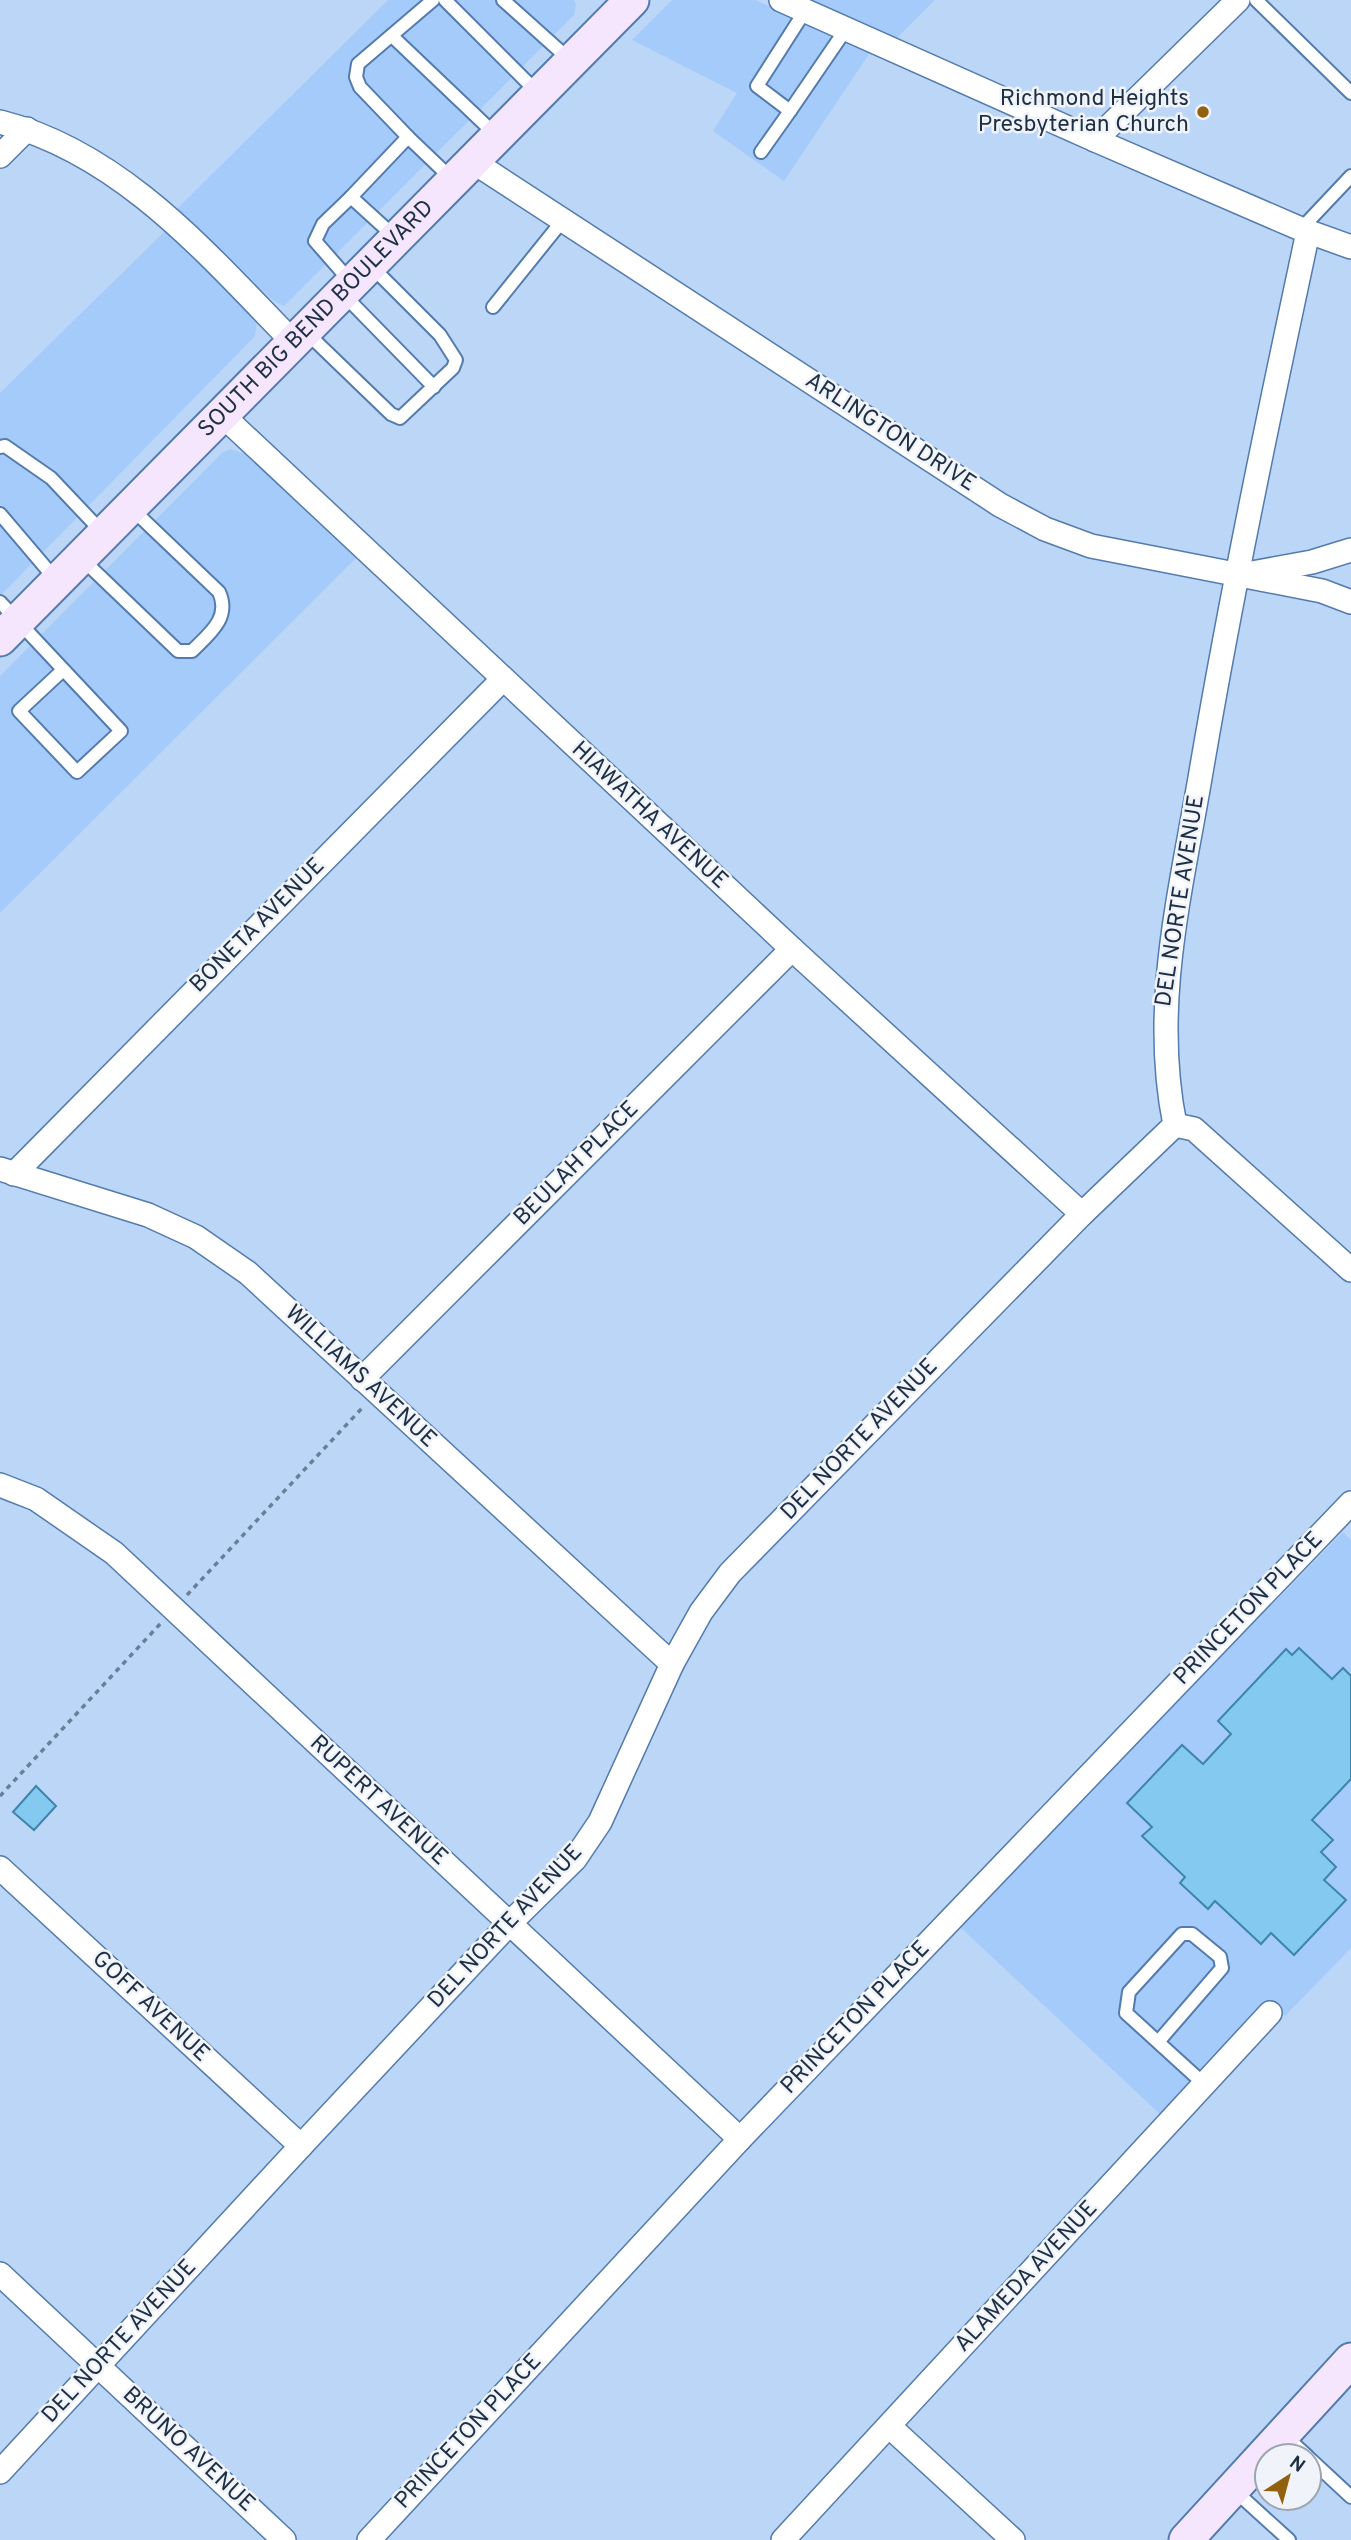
<svg xmlns="http://www.w3.org/2000/svg" width="1351" height="2540" viewBox="0 0 1351 2540" font-family="Overpass,sans-serif">
<rect width="100%" height="100%" fill="#bbd6f6"/>
<g fill="#a4cbfa">
<polygon points="388,0 574,0 576,5 574,15 284,306 274,301 176,210"/>
<polygon points="672,0 755,0 871,51 784,181 713,131 737,93 632,40"/>
<polygon points="804,0 935,0 895,40"/>
<polygon points="165,231 257,320 255,336 0,596 0,393"/>
<polygon points="230,449 248,455 358,556 0,913 0,676 222,453"/>
<polygon points="1343,1532 1351,1540 1351,1948 1285,2016 1269,2000 1160,2114 958,1925"/>
</g>
<g fill="#84caf0" stroke="#3f85a9" stroke-width="2">
<polygon points="1299,1648 1332,1679 1343,1668 1351,1676 1351,1779 1312,1820 1333,1840 1321,1852 1336,1867 1324,1880 1346,1900 1294,1955 1271,1933 1261,1944 1215,1901 1208,1909 1180,1883 1185,1877 1142,1836 1152,1827 1127,1803 1182,1745 1203,1764 1231,1734 1218,1721 1286,1649 1292,1655"/>
<polygon points="36,1786 56,1806 34,1830 13,1812"/>
</g>
<g fill="none" stroke-linecap="round" stroke-linejoin="round">
<g stroke="#537bad" stroke-width="16">
<g id="lane">
<polyline points="445,0 539,94"/>
<polyline points="503,0 571,61"/>
<polyline points="1256,0 1351,93"/>
<polyline points="805,11 757,86 790,111 846,29"/>
<polyline points="392,36 497,136"/>
<polyline points="408,137 360,87 356,77 358,64 433,0"/>
<polyline points="761,152 790,111"/>
<polyline points="1301,229 1351,176"/>
<polyline points="396,238 351,197 408,137 453,180"/>
<polyline points="350,281 315,241 323,224 351,197"/>
<polyline points="342,293 434,387"/>
<polyline points="493,307 563,220"/>
<polyline points="307,333 391,414 400,418 453,368 456,360 440,335 372,267"/>
<polyline points="0,447 5,446 51,478 103,533"/>
<polyline points="0,514 57,581"/>
<path d="M82 559 178 651H192C209 634 231 618 219 592L132 509"/>
<polyline points="0,602 121,731 77,772 19,711 63,670"/>
<polyline points="1158,2042 1222,1968 1220,1957 1192,1934 1182,1934 1129,1992 1126,2013 1204,2084"/>
<polyline points="1284,2435 1307,2456"/>
<polyline points="1309,2458 1351,2497"/>
<polyline points="1233,2489 1289,2540"/>
</g>
</g>
<g stroke="#537bad" stroke-width="26">
<g id="street">
<polyline points="781,0 1095,140 1301,229 1351,247"/>
<path d="M0 122C122 153 208 255 293 342"/>
<polyline points="1095,140 1238,0"/>
<polyline points="0,156 27,129"/>
<polyline points="472,161 1000,505 1045,529 1091,546 1322,591 1351,602"/>
<polyline points="220,413 792,949 1082,1214"/>
<polyline points="1252,573 1312,562 1351,550"/>
<polyline points="1175,1125 1194,1129 1351,1270"/>
<polyline points="0,1169 148,1215 196,1237 248,1273 672,1664"/>
<polyline points="14,1174 503,679"/>
<polyline points="362,1379 792,949"/>
<polyline points="0,1485 36,1499 114,1553 740,2139"/>
<polyline points="0,1868 301,2146"/>
<polyline points="0,2274 284,2540"/>
<polyline points="889,2426 1013,2540"/>
<path d="M0 2472 301 2146 509 1924 575 1859 600 1822 672 1664 701 1612 730 1573 1082 1214 1175 1125C1151 1007 1180 895 1200 778 1231 595 1269 414 1308 232"/>
<polyline points="369,2540 740,2139 1351,1503"/>
<polyline points="783,2540 1270,2013"/>
</g>
</g>
<g stroke="#537bad" stroke-width="37">
<g id="secondary">
<path id="s1" d="M0 639 632 0"/>
<polyline points="1186,2540 1351,2360"/>
</g>
</g>
<g stroke="#697f99" stroke-width="3.5" stroke-dasharray="5 5" stroke-linecap="butt">
<polyline points="187,1595 364,1406"/>
<polyline points="0,1796 161,1623"/>
</g>
<use href="#lane" stroke="#fff" stroke-width="12"/>
<use href="#street" stroke="#fff" stroke-width="23"/>
<use href="#secondary" stroke="#f5e6fe" stroke-width="33"/>
</g>
<circle fill="#91610e" stroke="#f0f4fa" stroke-width="2.5" cx="1203" cy="112" r="7"/>
<g text-anchor="middle" dominant-baseline="central" stroke-width="5" stroke-linejoin="round" paint-order="stroke">
<g font-size="23" fill="#1e2f44" stroke="#f0f4fa" text-anchor="end">
<text x="1189" y="99">Richmond Heights<tspan x="1189" dy="26">Presbyterian Church</tspan></text>
</g>
<g font-size="23" fill="#1e2f44" stroke="#f0f4fa">
<text stroke="none"><textPath href="#s1" startOffset="450">SOUTH BIG BEND BOULEVARD</textPath></text>
<text transform="translate(890 433) rotate(33)">ARLINGTON DRIVE</text>
<text transform="translate(649 816) rotate(43)">HIAWATHA AVENUE</text>
<text transform="translate(1181 901) rotate(-81)">DEL NORTE AVENUE</text>
<text transform="translate(258 926) rotate(-45)">BONETA AVENUE</text>
<text transform="translate(577 1164) rotate(-45)">BEULAH PLACE</text>
<text transform="translate(360 1377) rotate(43)">WILLIAMS AVENUE</text>
<text transform="translate(860 1440) rotate(-46)">DEL NORTE AVENUE</text>
<text transform="translate(1249 1609) rotate(-46)">PRINCETON PLACE</text>
<text transform="translate(378 1801) rotate(43)">RUPERT AVENUE</text>
<text transform="translate(506 1927) rotate(-47)">DEL NORTE AVENUE</text>
<text transform="translate(150 2007) rotate(43)">GOFF AVENUE</text>
<text transform="translate(856 2018) rotate(-46)">PRINCETON PLACE</text>
<text transform="translate(1027 2277) rotate(-47)">ALAMEDA AVENUE</text>
<text transform="translate(120 2342) rotate(-47)">DEL NORTE AVENUE</text>
<text transform="translate(469 2432) rotate(-47)">PRINCETON PLACE</text>
<text transform="translate(188 2450) rotate(43)">BRUNO AVENUE</text>
</g>
</g>
<g transform="translate(1288 2477) rotate(36)"><circle r="33" fill="#f0f4fa" stroke="#9ca5b1" stroke-width="2"/>
<path d="M0-5L12 26L0 18L-12 26Z" fill="#91610e"/>
<text y="-10" font-size="19" font-weight="bold" text-anchor="middle" fill="#1e2f44">N</text>
</g>
</svg>
